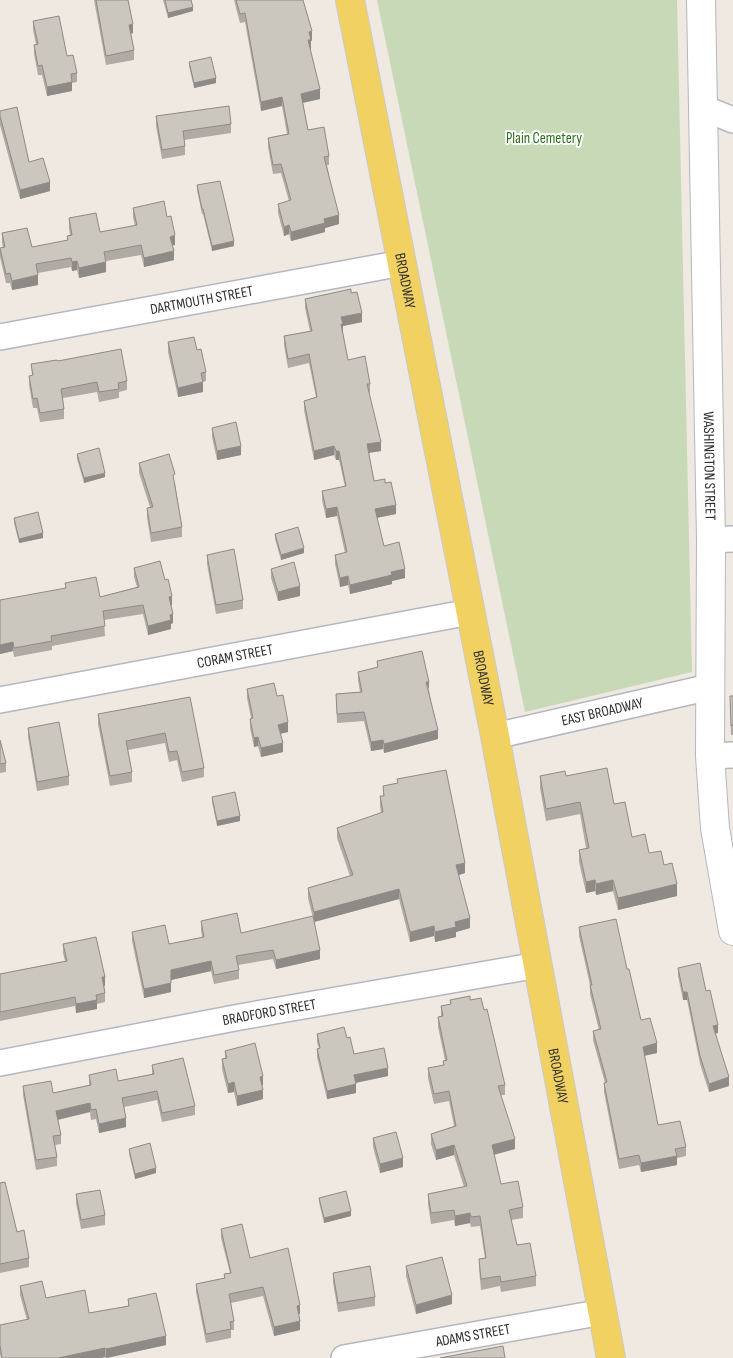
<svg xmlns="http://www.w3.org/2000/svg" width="733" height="1358" viewBox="0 0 733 1358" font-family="'Sofia Sans Condensed',sans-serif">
<rect width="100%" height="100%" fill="#efe9e1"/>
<polygon fill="#c8d9b8" points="377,0 677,0 692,672 525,712"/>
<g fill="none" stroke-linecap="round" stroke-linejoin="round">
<g stroke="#b4b7c1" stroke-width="28">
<g id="minor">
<polyline points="703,108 733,120"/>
<path id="s1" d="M0 337 402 263"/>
<polyline points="711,540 733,539"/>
<path id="s2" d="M0 700 470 612"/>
<path id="s3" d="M495 736 710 687"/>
<polyline points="710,756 733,755"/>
<path id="s4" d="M0 1063 240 1017 538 965"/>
<path id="s5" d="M344 1358 603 1312"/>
</g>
</g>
<g stroke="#b4b7c1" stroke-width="30">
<g id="tertiary">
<path id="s6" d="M701 0 711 540 710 756 715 828 733 931"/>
</g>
</g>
<g stroke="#c9c9c9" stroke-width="30">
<g id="primary">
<path id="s7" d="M350 0 495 736 611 1358"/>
</g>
</g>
<use href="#minor" stroke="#fff" stroke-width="25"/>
<use href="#tertiary" stroke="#fff" stroke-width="28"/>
<use href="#primary" stroke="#f2d163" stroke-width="28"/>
</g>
<g fill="#afaba4">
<polygon points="94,0 128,0 133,33 131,34 134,50 134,60 106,65"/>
<polygon points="163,0 191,0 193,11 168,18"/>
<polygon points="234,0 303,0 312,40 311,41 310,49 320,99 303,103 308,130 329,156 329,165 327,165 339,224 325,228 325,232 291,241 289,234 284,236 278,213 278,204 289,201 281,173 273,174 268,147 268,138 287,134 282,106 261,111 245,22 240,23"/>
<polygon points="33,21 67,56 77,73 77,82 72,83 72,91 47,96 42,75 38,75 34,54 34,45 36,44 33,30"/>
<polygon points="189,62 216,83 194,88 189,66"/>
<polygon points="0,111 29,162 50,191 20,199 0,125"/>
<polygon points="156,116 231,124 231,133 184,140 185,146 185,155 162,159 156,126"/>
<polygon points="197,185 234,246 212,251 203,214 202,214 197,190"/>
<polygon points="133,208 167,217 175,245 172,245 174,260 144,267 141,255 106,261 106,272 79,278 77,270 72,271 71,267 38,273 38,285 12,290 10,283 6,283 0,257 0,248 3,248 2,243 2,233 32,247 67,241 67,236 70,236 69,228 69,218 100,232 135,226 133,217"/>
<polygon points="351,293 362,322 343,326 343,333 348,360 370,384 370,393 369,393 381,451 369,453 374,481 385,483 396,514 377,518 384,546 405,578 392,581 392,584 350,594 348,585 340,587 335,564 335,555 345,553 337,516 326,518 322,500 322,491 345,487 339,460 336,460 334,455 314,460 304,410 304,401 316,397 309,363 288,368 284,345 284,336 310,331 305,308 305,299"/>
<polygon points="168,342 197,350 206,372 206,381 203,382 203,392 178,397 168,352"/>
<polygon points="58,361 127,381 127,390 119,392 119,398 99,402 97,392 63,398 64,409 64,419 40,422 37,408 33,408 29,385 29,376 32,375 31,364"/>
<polygon points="212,428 241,455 217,460 212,437"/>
<polygon points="77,454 105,477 84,483 77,459"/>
<polygon points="139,463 175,483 182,527 182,537 151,542 147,517 147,508 150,507 139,473"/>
<polygon points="14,518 43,538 19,543 14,523"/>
<polygon points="275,534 304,553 281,560 275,539"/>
<polygon points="207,555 243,600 243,609 216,614 207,564"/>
<polygon points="134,568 165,580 172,605 171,606 173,623 171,624 171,629 148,635 143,614 104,620 105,636 52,646 52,650 14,657 13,651 0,654 65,588 65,583 100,597 137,587 134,577"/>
<polygon points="271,569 300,596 278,601 271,578"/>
<polygon points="377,661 429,690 438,739 384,753 383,749 371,751 364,721 337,723 336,694 360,692 358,680 358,672 377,668"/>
<polygon points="247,689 277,696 288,732 280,734 283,752 261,757 258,746 254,747 250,728 250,719 251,718 247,698"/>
<polygon points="730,696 733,696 733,735 731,735"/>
<polygon points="190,697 204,768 204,777 182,782 177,760 169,762 165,743 128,750 132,772 132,782 110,786 98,724 98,714"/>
<polygon points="28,728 69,776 69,785 37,791 28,737"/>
<polygon points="0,740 6,763 6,772 0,773"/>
<polygon points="540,776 566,776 614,804 632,837 649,853 664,865 677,896 618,910 613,891 596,895 595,891 586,893 579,862 579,850 586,848 580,814 546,821 540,788"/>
<polygon points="397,779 465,873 458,875 470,928 456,932 456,937 435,942 434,936 410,942 399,899 314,922 308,898 308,888 350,876 337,838 337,828 381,813 380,806 380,796 383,796 383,786 397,783"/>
<polygon points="212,797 240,821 217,826 212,802"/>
<polygon points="201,921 241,933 320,959 276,969 273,959 238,965 239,970 239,979 214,984 211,971 171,980 171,992 144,998 132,941 132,932 169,944 202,937 201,930"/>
<polygon points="579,927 627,969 641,1020 657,1053 644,1056 658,1125 686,1147 686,1156 677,1158 677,1165 641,1172 639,1165 619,1169 604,1092 604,1083 605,1083 593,1040 593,1031 599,1030 590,994 590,985 579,936"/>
<polygon points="63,944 105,986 104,986 105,993 105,1002 97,1004 97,1009 76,1013 75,1006 0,1021 0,974 65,961 63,953"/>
<polygon points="678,968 706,991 718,1033 715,1034 729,1086 709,1092 700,1064 687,1000 683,1000 678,976"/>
<polygon points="450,1000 470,1000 484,1010 505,1085 505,1095 501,1095 515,1149 494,1155 501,1184 523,1207 523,1218 511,1220 517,1245 536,1276 536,1286 501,1292 500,1286 481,1290 479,1269 479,1259 485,1258 480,1226 471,1227 470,1223 455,1226 454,1220 431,1224 428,1204 428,1194 464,1187 454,1155 436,1160 431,1144 431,1134 454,1126 449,1101 434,1104 428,1078 428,1068 443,1065 443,1061 445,1060 438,1027 438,1017 441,1017 441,1006 450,1004"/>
<polygon points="317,1034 347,1038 354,1054 388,1076 356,1083 356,1093 327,1099 317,1057 317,1049 319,1048 317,1042"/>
<polygon points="225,1051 263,1085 262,1086 263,1099 237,1106 234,1092 228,1093 222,1069 222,1059 225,1058"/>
<polygon points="152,1065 195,1106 195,1115 162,1122 157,1100 124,1107 126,1127 99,1133 96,1119 91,1120 90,1112 58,1120 61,1135 61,1144 55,1145 57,1157 57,1166 36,1170 23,1095 23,1086 53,1093 89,1085 89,1075 118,1081 152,1074"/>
<polygon points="373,1138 403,1167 380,1173 373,1147"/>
<polygon points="129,1149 156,1173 135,1179 129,1154"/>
<polygon points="0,1183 17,1232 29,1258 29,1267 0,1273"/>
<polygon points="76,1194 105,1215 105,1225 81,1229 76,1203"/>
<polygon points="319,1198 351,1216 324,1223 319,1202"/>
<polygon points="221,1229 250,1258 300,1314 299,1314 300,1330 274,1336 263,1296 231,1303 234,1321 234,1330 231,1330 231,1338 206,1343 196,1292 196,1284 224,1278 224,1274 230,1273 221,1238"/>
<polygon points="406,1266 452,1304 416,1314 406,1276"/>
<polygon points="333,1273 375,1297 375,1306 338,1312 333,1282"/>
<polygon points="20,1286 46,1298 89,1313 128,1306 128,1299 166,1345 107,1358 105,1358 105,1357 101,1358 1,1358 0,1354 0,1325 27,1320 20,1295"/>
</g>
<g fill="#8e8b86">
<polygon points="193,7 193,11 168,18 168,13"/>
<polygon points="133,24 133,33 129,34 129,25"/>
<polygon points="312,31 312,40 311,41 311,49 308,50 309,32"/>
<polygon points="216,78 216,83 194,88 194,83"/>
<polygon points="72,82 72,91 47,96 47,87"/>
<polygon points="320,89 320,99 301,103 301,94"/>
<polygon points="282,97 282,106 261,111 261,102"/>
<polygon points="50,182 50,191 20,199 20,190"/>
<polygon points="339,215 339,224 325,228 325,232 291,241 291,232 324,219"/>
<polygon points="289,225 289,234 284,236 284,227"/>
<polygon points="175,235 175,245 170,246 170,237"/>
<polygon points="234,241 234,246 212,251 212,246"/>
<polygon points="174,251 174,260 144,267 144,258"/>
<polygon points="77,261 77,270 72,271 72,262"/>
<polygon points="106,262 106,272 79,278 79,268"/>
<polygon points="38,275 38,285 12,290 12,281"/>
<polygon points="362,313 362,322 343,326 343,333 341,333 341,317"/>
<polygon points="203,382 203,392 178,397 178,388"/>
<polygon points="381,442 381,451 367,453 367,444"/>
<polygon points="241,446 241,455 217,460 217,451"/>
<polygon points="334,446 334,455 314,460 314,451"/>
<rect x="336" y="451" width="3" height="9"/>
<polygon points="105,473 105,477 84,483 84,478"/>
<polygon points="396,505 396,514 375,518 375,509"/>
<polygon points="337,507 337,516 326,518 326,509"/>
<polygon points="43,533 43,538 19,543 19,539"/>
<polygon points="304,548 304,553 281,560 281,555"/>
<polygon points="405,569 405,578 392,581 392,584 350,594 350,585 391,572"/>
<polygon points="348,576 348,585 340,587 340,578"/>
<polygon points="300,586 300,596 278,601 278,592"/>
<polygon points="172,596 172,605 169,606 169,597"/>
<polygon points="173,614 173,623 171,624 171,629 148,635 148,626 170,615"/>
<polygon points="13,642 13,651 0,654 0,645"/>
<polygon points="426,682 429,682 429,690"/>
<polygon points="288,722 288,732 278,734 278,725"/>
<polygon points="438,730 438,739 384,753 384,744"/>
<polygon points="258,737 258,746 254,747 254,738"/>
<polygon points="383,740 383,749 371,751 371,742"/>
<polygon points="283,743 283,752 261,757 261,748"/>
<polygon points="240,816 240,821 217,826 217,821"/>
<polygon points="465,863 465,873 456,876 456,865"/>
<polygon points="595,880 595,891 586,893 586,882"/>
<polygon points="613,880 613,891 596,895 596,884"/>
<polygon points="677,884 677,896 618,910 618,898"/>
<polygon points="399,889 399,899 314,922 314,912"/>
<polygon points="470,918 470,928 456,932 456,937 435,942 435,932 455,922"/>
<polygon points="434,926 434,936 410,942 410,932"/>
<polygon points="320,950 320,959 276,969 276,960"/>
<polygon points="211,961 211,971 171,980 171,970"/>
<rect x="102" y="977" width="3" height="9"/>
<polygon points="171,983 171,992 144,998 144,989"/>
<rect x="683" y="992" width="4" height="8"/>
<polygon points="97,1000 97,1009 76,1013 76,1004"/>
<polygon points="718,1025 718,1033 713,1034 713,1026"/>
<polygon points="657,1043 657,1053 643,1056 643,1047"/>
<polygon points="388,1068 388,1076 354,1083 354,1075"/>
<polygon points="263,1076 263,1085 260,1086 260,1077"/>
<polygon points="729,1077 729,1086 709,1092 709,1084"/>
<polygon points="234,1082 234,1092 228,1093 228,1084"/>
<polygon points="356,1084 356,1093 327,1099 327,1091"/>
<polygon points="263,1090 263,1099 237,1106 237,1096"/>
<polygon points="90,1103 90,1112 56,1120 56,1111"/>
<polygon points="126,1118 126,1127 99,1133 99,1124"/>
<polygon points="515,1139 515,1149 492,1155 492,1145"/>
<polygon points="454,1145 454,1155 436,1160 436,1150"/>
<polygon points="677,1156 677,1165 641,1172 641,1163"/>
<polygon points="403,1158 403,1167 380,1173 380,1164"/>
<polygon points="156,1168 156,1173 135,1179 135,1174"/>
<polygon points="351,1211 351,1216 324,1223 324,1218"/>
<polygon points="470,1213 470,1223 455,1226 455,1216"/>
<polygon points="452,1295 452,1304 416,1314 416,1305"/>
<polygon points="300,1305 300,1314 297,1315 297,1306"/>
<polygon points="300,1321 300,1330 274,1336 274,1327"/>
<polygon points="166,1336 166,1345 106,1358 106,1349"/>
<polygon points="105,1348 105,1357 101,1358 58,1358"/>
</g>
<g fill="#cbc7bf" stroke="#8e8b86">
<polygon points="96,0 128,0 133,24 129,25 134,50 106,56"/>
<polygon points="165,0 191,0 193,7 168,13"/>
<polygon points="236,0 303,0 312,31 309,32 311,40 308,40 320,89 301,94 308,130 324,127 329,156 324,157 339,215 324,219 325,223 291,232 289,225 284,227 278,204 291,200 281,164 273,165 268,138 289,134 282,97 261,102 245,13 240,14"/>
<polygon points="59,16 67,56 73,55 77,73 71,74 72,82 47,87 42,65 38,66 34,45 38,44 33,21"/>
<polygon points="211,57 216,78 194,83 189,62"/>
<polygon points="229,106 231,124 183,131 185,146 162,150 156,116"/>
<polygon points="17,107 29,162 43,158 50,182 20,190 0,116 0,111"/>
<polygon points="220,181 234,241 212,246 203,209 202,209 197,185"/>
<polygon points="164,201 167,217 171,216 175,235 170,237 174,251 144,258 141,245 104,252 106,262 79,268 77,261 72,262 71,258 36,264 38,275 12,281 10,273 6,274 0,248 5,247 2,233 27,228 32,247 68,240 67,236 72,235 69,218 96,213 100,232 137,225 133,208"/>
<polygon points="351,289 351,293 357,292 362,313 341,317 343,324 341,324 348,360 365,356 370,384 367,384 381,442 367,444 374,481 385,479 385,483 391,482 396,505 375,509 384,546 399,542 405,569 391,572 392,575 350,585 348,576 340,578 335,555 347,552 337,507 326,509 322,491 346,486 339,451 336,451 334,446 314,451 304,401 317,397 309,354 288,359 284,336 312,331 305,299"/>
<polygon points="194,337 197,350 201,349 206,372 201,373 203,382 178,388 168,342"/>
<polygon points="121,349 127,381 118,383 119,389 99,392 97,382 61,389 64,409 40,413 37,398 33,399 29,376 33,375 31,364 57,360 58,361"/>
<polygon points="236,422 241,446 217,451 212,428"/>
<polygon points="99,448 105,473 84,478 77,454"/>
<polygon points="169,454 175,474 173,475 182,527 151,533 147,508 153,507 139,463"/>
<polygon points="38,512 43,533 19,539 14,518"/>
<polygon points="298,527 304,548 281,555 275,534"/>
<polygon points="234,549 243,600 216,605 207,555"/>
<polygon points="160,561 165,580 168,579 172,596 169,597 173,614 170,615 171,620 148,626 143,605 103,611 105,626 51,636 52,641 14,648 13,642 0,645 0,600 66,588 65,583 96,577 100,597 139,587 134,568"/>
<polygon points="294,562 300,586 278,592 271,569"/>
<polygon points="422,651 429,682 426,682 438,730 384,744 383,740 371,742 364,712 337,714 336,694 362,692 358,672 378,667 377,661"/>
<polygon points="274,683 277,696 283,695 288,722 278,725 283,743 261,748 258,737 254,738 250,719 253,718 247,689"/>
<polygon points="730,696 733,696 733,725 731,726"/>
<polygon points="190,697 204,768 182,772 177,751 169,752 165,733 126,741 132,772 110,776 98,714"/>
<polygon points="59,722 69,776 37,782 28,728"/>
<polygon points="0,740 6,763 0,764"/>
<polygon points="607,768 614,804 625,802 632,837 645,834 649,853 661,851 664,865 672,863 677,884 618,898 613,880 596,884 595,880 586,882 579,850 589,848 580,802 546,809 540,776 565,771 566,776"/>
<polygon points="446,770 465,863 456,865 470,918 455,922 456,927 435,932 434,926 410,932 399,889 314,912 308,888 353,875 337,828 383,812 380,796 384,796 383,786 398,783 397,779"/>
<polygon points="235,792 240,816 217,821 212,797"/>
<polygon points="237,913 241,933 313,916 320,950 276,960 273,950 236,956 239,970 214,975 211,961 171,970 171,983 144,989 132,932 165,925 169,944 204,937 201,921"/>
<polygon points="616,919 627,969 629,969 641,1020 650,1018 657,1043 643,1047 658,1125 680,1121 686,1147 675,1149 677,1156 641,1163 639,1155 619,1159 604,1083 607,1082 593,1031 601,1029 590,985 592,985 579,927"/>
<polygon points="96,937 105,977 102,977 105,993 96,995 97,1000 76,1004 75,997 0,1012 0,974 67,961 63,944"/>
<polygon points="700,963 706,991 710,990 718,1025 713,1026 729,1077 709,1084 700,1056 687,992 683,992 678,968"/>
<polygon points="470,996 470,1000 481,998 484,1010 487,1009 505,1085 498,1086 515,1139 492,1145 501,1184 518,1181 523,1207 509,1210 517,1245 530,1243 536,1276 501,1282 500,1276 481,1279 479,1259 486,1258 480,1216 471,1217 470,1213 455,1216 454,1210 431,1213 428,1194 467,1186 454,1145 436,1150 431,1134 456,1126 449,1091 434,1094 428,1068 444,1065 443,1061 447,1060 438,1017 443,1016 441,1006 451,1004 450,1000"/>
<polygon points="344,1027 347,1038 350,1037 354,1054 384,1048 388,1068 354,1075 356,1084 327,1091 317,1049 320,1048 317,1034"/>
<polygon points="255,1043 263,1076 260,1077 263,1090 237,1096 234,1082 228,1084 222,1059 227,1058 225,1051"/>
<polygon points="183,1058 195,1106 162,1113 157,1091 122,1098 126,1118 99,1124 96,1109 91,1110 90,1103 56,1111 61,1135 53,1136 57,1157 36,1160 23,1086 51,1081 53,1093 91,1085 89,1075 116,1069 118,1081 154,1074 152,1065"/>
<polygon points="396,1132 403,1158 380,1164 373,1138"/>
<polygon points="150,1143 156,1168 135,1174 129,1149"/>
<polygon points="5,1182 17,1232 24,1230 29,1258 0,1264 0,1183"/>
<polygon points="100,1190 105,1215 81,1220 76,1194"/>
<polygon points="346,1191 351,1211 324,1218 319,1198"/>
<polygon points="242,1224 250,1258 288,1248 300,1305 297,1306 300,1321 274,1327 263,1287 229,1294 234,1321 230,1322 231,1329 206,1334 196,1284 225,1278 224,1274 231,1273 221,1229"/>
<polygon points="442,1257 452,1295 416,1305 406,1266"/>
<polygon points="370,1266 375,1297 338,1303 333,1273"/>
<polygon points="42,1281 46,1298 85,1290 89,1313 129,1306 128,1299 156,1293 166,1336 106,1349 105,1348 58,1358 2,1358 0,1345 0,1325 29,1319 20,1286"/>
<polygon points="503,1346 505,1358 440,1358"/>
</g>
<g text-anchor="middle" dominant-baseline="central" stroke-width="4" stroke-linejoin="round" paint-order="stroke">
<g font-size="15" fill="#2c6e1b" stroke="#fff">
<text x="544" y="138">Plain Cemetery</text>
</g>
<g font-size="15" fill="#2e2e2e" stroke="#fff">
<text stroke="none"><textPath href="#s7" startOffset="286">BROADWAY</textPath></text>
<text stroke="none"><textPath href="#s1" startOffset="205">DARTMOUTH STREET</textPath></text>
<text stroke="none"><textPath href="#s6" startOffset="466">WASHINGTON STREET</textPath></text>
<text stroke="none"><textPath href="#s2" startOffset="239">CORAM STREET</textPath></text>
<text stroke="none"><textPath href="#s7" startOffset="691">BROADWAY</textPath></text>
<text stroke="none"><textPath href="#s3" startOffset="110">EAST BROADWAY</textPath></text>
<text stroke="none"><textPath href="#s4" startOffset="274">BRADFORD STREET</textPath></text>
<text stroke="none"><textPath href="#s7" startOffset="1096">BROADWAY</textPath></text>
<text stroke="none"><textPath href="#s5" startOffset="131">ADAMS STREET</textPath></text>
</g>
</g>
</svg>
